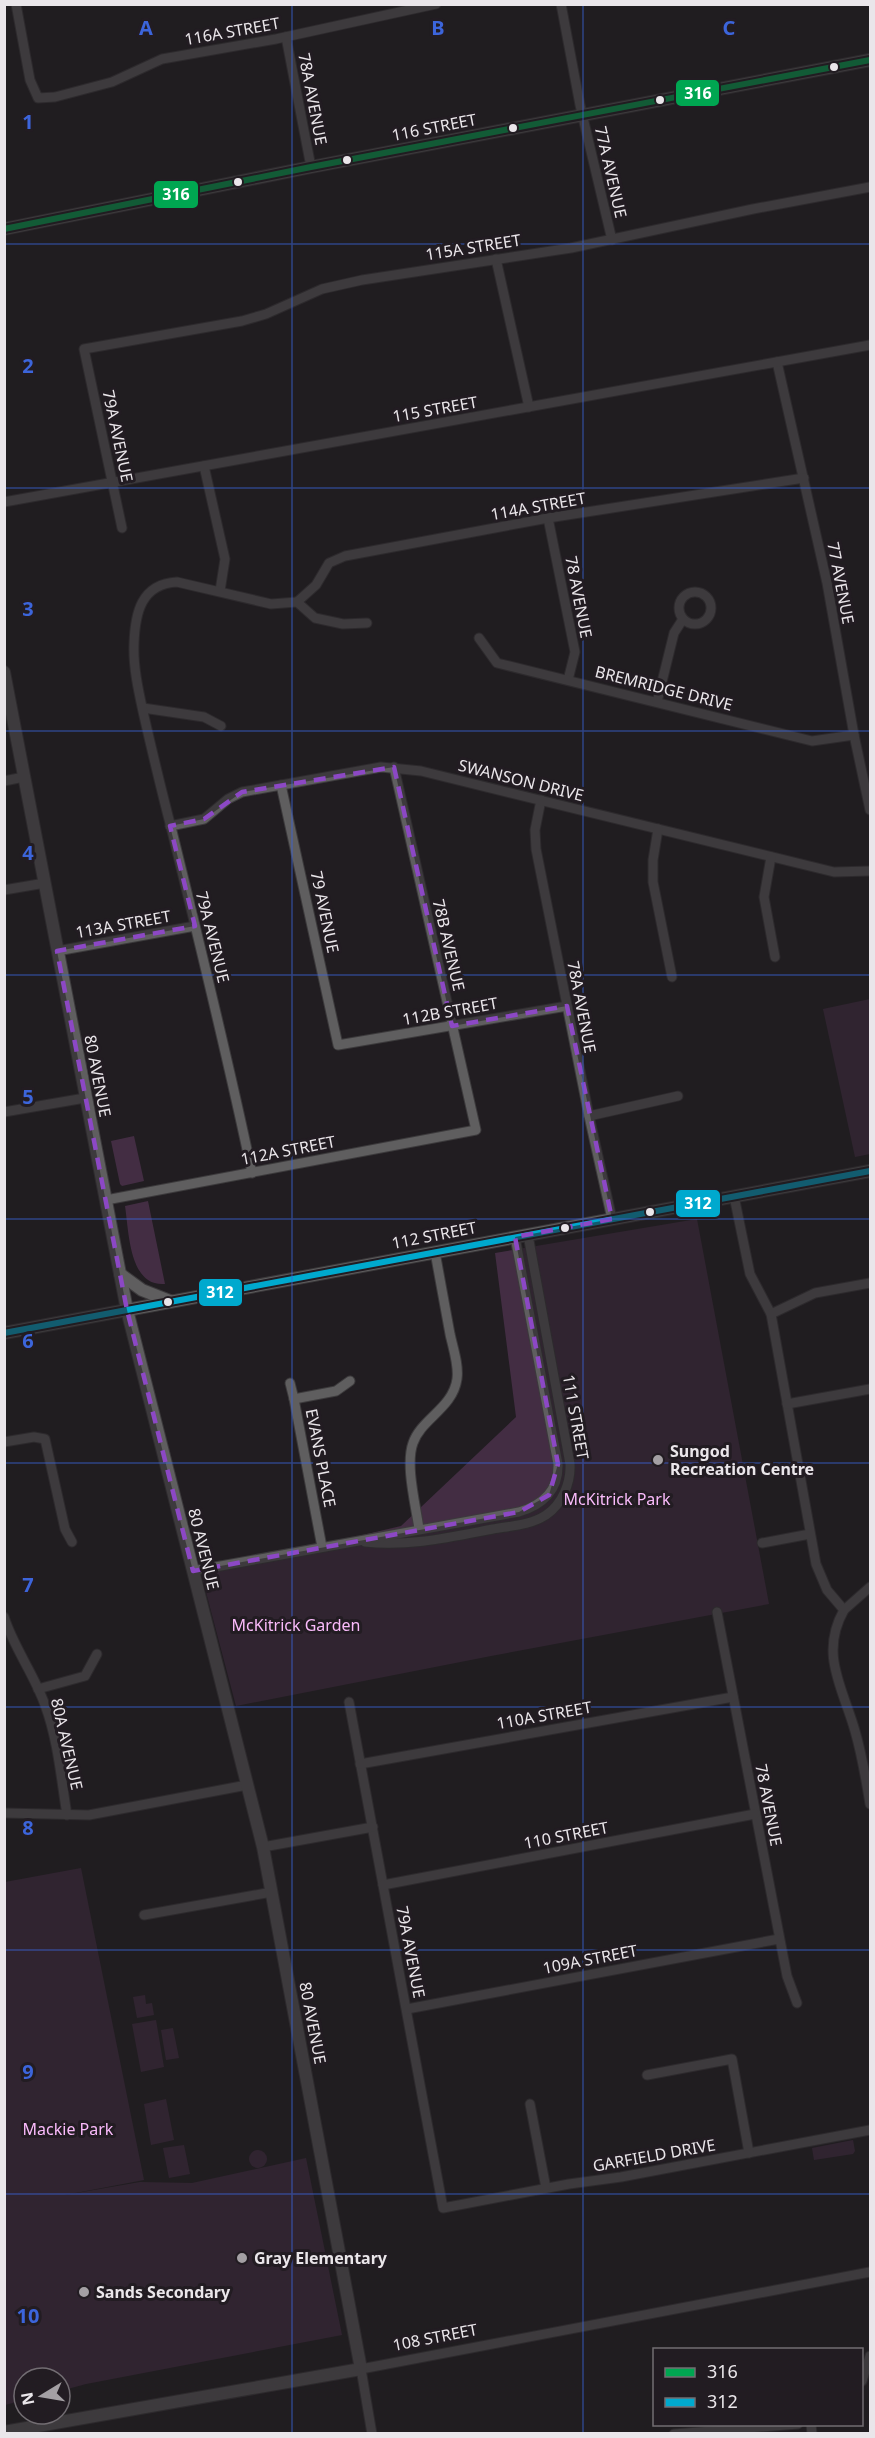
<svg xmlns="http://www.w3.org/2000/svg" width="875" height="2438" viewBox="0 0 875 2438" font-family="'Noto Sans',sans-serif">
<rect width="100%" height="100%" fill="#211d21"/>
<g fill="#432d43">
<polygon points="870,999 870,1154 855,1157 823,1009"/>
<polygon points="134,1136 144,1181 122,1186 120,1184 111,1141"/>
<path d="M148 1201 165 1284C129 1287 129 1232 125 1206Z"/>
<polygon points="697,1219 769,1604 491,1656 236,1706 201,1573 401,1526 516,1417 495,1253"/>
<polygon points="81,1868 144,2180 65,2195 140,2182 192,2183 306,2158 342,2335 86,2384 60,2391 60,2378 24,2378 24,2400 5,2405 5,1882"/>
<polygon points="145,1995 146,2004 152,2003 154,2015 137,2018 133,1997"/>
<polygon points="156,2020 164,2067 141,2072 132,2024"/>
<polygon points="173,2028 179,2058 166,2060 161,2030"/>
<polygon points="166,2099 174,2140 151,2145 144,2104"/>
<polygon points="853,2140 855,2151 853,2154 814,2160 812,2148"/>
<polygon points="184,2145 190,2174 169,2178 163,2148"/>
<circle cx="258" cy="2159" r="9"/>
</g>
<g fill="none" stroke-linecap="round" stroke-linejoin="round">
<g stroke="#3c3a3c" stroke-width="11">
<g id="minor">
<polyline points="16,4 30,80 38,98 55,97 112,82 162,59 276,39 436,4"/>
<polyline points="561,4 580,105 612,240"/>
<polyline points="286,37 311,167"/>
<polyline points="496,259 529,407"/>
<polyline points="777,362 827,583 854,735 870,810"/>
<polyline points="204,466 225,559 220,591"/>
<polyline points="4,502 870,345"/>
<polyline points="548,518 575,652 568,680"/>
<polyline points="122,528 84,349 242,321 266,314 322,289 362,280 571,248 753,209 870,187"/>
<circle cx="695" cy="608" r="16"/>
<polyline points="297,602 316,585 329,563 345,556 548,518 804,478"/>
<polyline points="479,638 497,663 812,741 854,735"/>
<polyline points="657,702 674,633 683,619"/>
<polyline points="143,708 204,717 221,726"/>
<polyline points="4,781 24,777"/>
<polyline points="281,785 338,1045 567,1006"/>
<polyline points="541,800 535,830 536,849 589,1116 612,1219"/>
<polyline points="170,826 204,819 228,799 242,792 381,767 421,771 834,872 870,871"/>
<polyline points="658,829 653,860 653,882 672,977"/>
<polyline points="771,857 764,897 775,957"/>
<polyline points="4,890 45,883"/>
<polyline points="57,951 195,926"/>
<polyline points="4,1112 85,1098"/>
<polyline points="589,1116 678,1096"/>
<path d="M252 1173C228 1058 200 945 172 831 162 793 153 755 144 716 139 693 133 668 134 644 135 613 141 584 177 582L271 604 297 602 315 618 343 624 367 623"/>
<path d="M734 1196 750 1274 771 1314 816 1564 827 1590 844 1610C819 1654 843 1688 855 1731 862 1755 866 1779 870 1804"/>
<polyline points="106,1200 476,1130 394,767"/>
<polyline points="771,1314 815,1293 870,1283"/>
<polyline points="290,1383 294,1399"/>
<polyline points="787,1404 870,1389"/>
<polyline points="4,1442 34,1437 45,1439 65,1529 72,1542"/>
<path d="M419 1529C416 1506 405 1465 413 1443 421 1419 453 1408 457 1379 459 1365 453 1348 450 1334 445 1307 440 1279 435 1252"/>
<path d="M365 1542C408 1547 451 1537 493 1529 510 1526 531 1525 546 1515 562 1504 571 1483 570 1464L528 1235"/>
<polyline points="762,1543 810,1534"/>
<polyline points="322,1547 294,1399 336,1391 350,1381"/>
<path d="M193 1571 519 1512C543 1505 559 1490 558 1464L515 1237"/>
<polyline points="844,1610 870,1587"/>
<polyline points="717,1612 787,1976 797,2003"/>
<path d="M4 1617C14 1648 34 1674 45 1705 58 1740 61 1778 67 1815"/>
<polyline points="38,1689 85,1676 97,1654"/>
<polyline points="349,1702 443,2208 569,2184 621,2177 870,2130"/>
<polyline points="360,1764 733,1697"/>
<polyline points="4,1813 89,1815 247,1785"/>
<polyline points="263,1847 373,1827"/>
<polyline points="383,1885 755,1814"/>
<polyline points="144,1915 272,1892"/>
<polyline points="407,2009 779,1939"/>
<polyline points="647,2075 732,2059 749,2153"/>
<polyline points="530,2104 546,2188"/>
<polyline points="862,2381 870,2356"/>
<polyline points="811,2424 812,2434"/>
<polyline points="372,2434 361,2369 870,2272"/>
<polyline points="674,2434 798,2424"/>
</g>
</g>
<g stroke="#3c3a3c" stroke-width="14">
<g id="tertiary">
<polyline points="4,229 311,167 870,60"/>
<polyline points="4,672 127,1310 263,1847 361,2369 4,2432"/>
<polyline points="120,1274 142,1290 170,1301"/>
<polyline points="4,1333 870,1171"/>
</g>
</g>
<use href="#minor" stroke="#5f5e5f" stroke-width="9"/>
<use href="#tertiary" stroke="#5f5e5f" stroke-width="12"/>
<g stroke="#221c22" stroke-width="10">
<polyline id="bus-1" points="4,229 311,167 870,60"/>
</g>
<g stroke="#221c22" stroke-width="10">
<polyline id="bus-2" points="4,1333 870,1171"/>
</g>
<use href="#bus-1" stroke="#00a651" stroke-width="6"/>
<use href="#bus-2" stroke="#00a9ce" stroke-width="6"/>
</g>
<path d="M0 0H875V2438H0ZM394 767 452 1026 567 1006 612 1219 515 1237 558 1464 549 1495 519 1512 193 1571 127 1310 57 951 195 926 170 826 204 819 242 792Z" fill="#211d21" fill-opacity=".55" fill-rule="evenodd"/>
<path fill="none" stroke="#8c48c5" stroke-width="4.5" stroke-dasharray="12 8" stroke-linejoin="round" d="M394 767 452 1026 567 1006 612 1219 515 1237 558 1464 549 1495 519 1512 193 1571 127 1310 57 951 195 926 170 826 204 819 242 792Z"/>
<path fill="none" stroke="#3c65db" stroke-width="1.5" stroke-opacity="0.55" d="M292 4V2434M583 4V2434M4 244H870M4 488H870M4 731H870M4 975H870M4 1219H870M4 1463H870M4 1707H870M4 1950H870M4 2194H870"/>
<g fill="#eae6ea" stroke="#221c22" stroke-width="2">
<circle cx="834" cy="67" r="5"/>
<circle cx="660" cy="100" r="5"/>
<circle cx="513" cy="128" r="5"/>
<circle cx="347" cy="160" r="5"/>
<circle cx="238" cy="182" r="5"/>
<circle cx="650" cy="1212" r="5"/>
<circle cx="565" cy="1228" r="5"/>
<circle cx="168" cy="1302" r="5"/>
</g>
<g fill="#a4a0a4" stroke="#221c22" stroke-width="2">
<circle cx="658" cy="1460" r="6"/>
<circle cx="242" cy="2258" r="6"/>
<circle cx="84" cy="2292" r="6"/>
</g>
<g text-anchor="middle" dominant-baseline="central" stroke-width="6" stroke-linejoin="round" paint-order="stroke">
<g font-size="16" fill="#eae6ea" stroke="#221c22">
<text transform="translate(232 31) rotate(-10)">116A STREET</text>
<text transform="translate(313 99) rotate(79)">78A AVENUE</text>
<text transform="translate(434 127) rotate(-11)">116 STREET</text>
<text transform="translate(611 172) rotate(77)">77A AVENUE</text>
<text transform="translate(473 247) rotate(-9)">115A STREET</text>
<text transform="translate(435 409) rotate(-10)">115 STREET</text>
<text transform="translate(118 436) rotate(78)">79A AVENUE</text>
<text transform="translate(538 506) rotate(-10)">114A STREET</text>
<text transform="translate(841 583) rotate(79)">77 AVENUE</text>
<text transform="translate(579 597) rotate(79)">78 AVENUE</text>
<text transform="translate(664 688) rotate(14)">BREMRIDGE DRIVE</text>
<text transform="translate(521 780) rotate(14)">SWANSON DRIVE</text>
<text transform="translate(325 912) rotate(78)">79 AVENUE</text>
<text transform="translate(123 924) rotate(-10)">113A STREET</text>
<text transform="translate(213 937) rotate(76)">79A AVENUE</text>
<text transform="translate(449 945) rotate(77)">78B AVENUE</text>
<text transform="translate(582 1007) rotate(79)">78A AVENUE</text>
<text transform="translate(450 1011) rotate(-10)">112B STREET</text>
<text transform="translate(98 1076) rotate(79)">80 AVENUE</text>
<text transform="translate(288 1150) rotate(-11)">112A STREET</text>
<text transform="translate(434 1235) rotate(-11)">112 STREET</text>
<text transform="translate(576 1417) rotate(80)">111 STREET</text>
<text transform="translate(321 1458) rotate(79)">EVANS PLACE</text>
<text transform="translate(204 1549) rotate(76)">80 AVENUE</text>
<text transform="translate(544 1715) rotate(-10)">110A STREET</text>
<text transform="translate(67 1744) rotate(77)">80A AVENUE</text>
<text transform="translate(769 1805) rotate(79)">78 AVENUE</text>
<text transform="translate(566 1835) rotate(-11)">110 STREET</text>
<text transform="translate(411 1952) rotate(79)">79A AVENUE</text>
<text transform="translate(590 1959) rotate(-11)">109A STREET</text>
<text transform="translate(313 2023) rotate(79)">80 AVENUE</text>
<text transform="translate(654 2155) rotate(-10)">GARFIELD DRIVE</text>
<text transform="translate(435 2337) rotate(-11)">108 STREET</text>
</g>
<g font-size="16" font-weight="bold" fill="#eae6ea" stroke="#221c22" text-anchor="start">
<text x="670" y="1451">Sungod<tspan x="670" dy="18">Recreation Centre</tspan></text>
<text x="254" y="2258">Gray Elementary</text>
<text x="96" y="2292">Sands Secondary</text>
</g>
<g font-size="16" fill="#fabbfb" stroke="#221c22">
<text x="617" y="1499">McKitrick Park</text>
<text x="296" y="1625">McKitrick Garden</text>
<text x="68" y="2129">Mackie Park</text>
</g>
</g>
<g font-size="20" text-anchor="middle" font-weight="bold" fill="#3c65db" stroke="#221c22" stroke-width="6" stroke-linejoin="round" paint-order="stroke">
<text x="146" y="35">A</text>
<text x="438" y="35">B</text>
<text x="729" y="35">C</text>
<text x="28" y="129">1</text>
<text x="28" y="373">2</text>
<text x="28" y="616">3</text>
<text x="28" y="860">4</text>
<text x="28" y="1104">5</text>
<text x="28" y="1348">6</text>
<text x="28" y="1592">7</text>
<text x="28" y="1835">8</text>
<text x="28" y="2079">9</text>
<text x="28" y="2323">10</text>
</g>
<g stroke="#221c22" stroke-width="2">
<rect x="675" y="79" width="45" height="28" rx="6" fill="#00a651"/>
<rect x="153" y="180" width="46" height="29" rx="6" fill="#00a651"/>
<rect x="675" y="1189" width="46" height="29" rx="6" fill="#00a9ce"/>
<rect x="198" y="1278" width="45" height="29" rx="6" fill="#00a9ce"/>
</g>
<g font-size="16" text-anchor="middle" font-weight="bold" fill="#fff">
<text x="698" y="99">316</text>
<text x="176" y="200">316</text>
<text x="698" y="1209">312</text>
<text x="220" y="1298">312</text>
</g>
<rect width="875" height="2438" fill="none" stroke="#eae6ea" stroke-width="12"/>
<rect x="653" y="2348" width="210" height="78" fill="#221c22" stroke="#726d72" stroke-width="1.5"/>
<rect x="665" y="2368" width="30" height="9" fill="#00a651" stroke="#726d72" stroke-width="1.5"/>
<text x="707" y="2378" font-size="18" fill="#eae6ea">316</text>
<rect x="665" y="2398" width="30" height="9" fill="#00a9ce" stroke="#726d72" stroke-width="1.5"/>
<text x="707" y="2408" font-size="18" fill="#eae6ea">312</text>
<g transform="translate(42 2396) rotate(259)"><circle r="28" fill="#221c22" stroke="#726d72" stroke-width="1.5"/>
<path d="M0-4.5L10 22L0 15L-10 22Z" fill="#a4a0a4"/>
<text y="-9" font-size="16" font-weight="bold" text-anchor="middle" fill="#eae6ea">N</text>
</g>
</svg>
